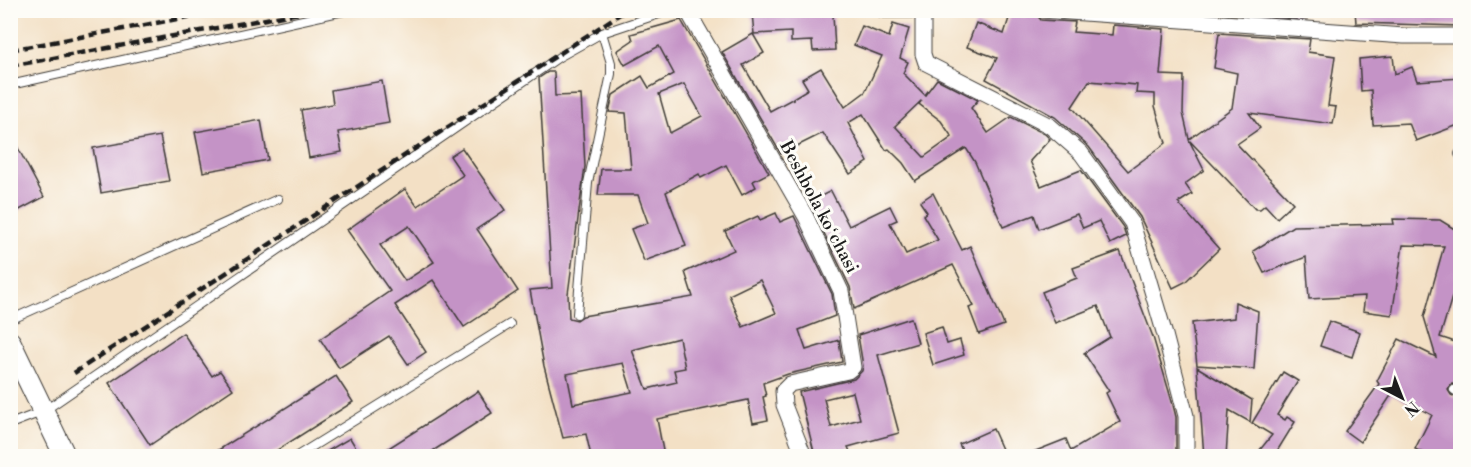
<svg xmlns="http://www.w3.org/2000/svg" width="1471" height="467" viewBox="0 0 1471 467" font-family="'Libre Bodoni',serif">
<rect width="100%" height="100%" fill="#fdfcf7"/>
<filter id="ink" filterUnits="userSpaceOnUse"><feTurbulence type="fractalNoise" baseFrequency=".0167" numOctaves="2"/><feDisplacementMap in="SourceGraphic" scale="12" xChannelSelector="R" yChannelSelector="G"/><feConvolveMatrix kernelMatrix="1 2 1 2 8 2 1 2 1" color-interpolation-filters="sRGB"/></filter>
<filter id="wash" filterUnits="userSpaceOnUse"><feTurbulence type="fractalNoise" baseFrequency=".008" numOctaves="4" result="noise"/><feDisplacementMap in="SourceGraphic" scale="24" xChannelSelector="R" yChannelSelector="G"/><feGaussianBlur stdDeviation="1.35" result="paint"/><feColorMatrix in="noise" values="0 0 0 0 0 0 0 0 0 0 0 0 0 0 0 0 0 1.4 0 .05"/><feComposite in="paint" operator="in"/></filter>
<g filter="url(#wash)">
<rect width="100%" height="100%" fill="#f3e0c5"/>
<g id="blocks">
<g fill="#c493c6" fill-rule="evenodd">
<polygon points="788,10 788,16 833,14 835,50 813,51 812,41 791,42 791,32 754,34 752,13"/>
<path d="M1027 10 1033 11 1041 20 1075 22 1073 32 1112 35 1113 25 1164 29 1160 75 1184 76 1183 113 1189 139 1232 108 1237 73 1214 68 1219 33 1310 39 1308 52 1335 56 1328 106 1336 107 1333 124 1249 113 1260 128 1237 144 1293 203 1277 218 1265 205 1260 209H1255L1189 140 1204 170 1185 184 1192 194 1178 203 1219 249 1185 282 1173 288 1140 217 1089 147 1055 117 986 79 997 58 967 47 976 23 1004 34 1011 12 1026 17ZM1089 81 1137 85 1136 93 1155 94V106L1166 143 1128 171 1072 107Z"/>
<polygon points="1222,10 1298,10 1297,19 1222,13"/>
<polygon points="1355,10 1461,10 1461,26 1356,23"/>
<path d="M681 20 769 173 753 181 756 187 742 195 726 165 701 178 699 174 666 192 686 246 644 261 631 229 648 223 638 195H598L601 169H631L626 113 609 112 613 95 642 76 649 88 674 74 659 46 625 65 617 51 633 40 631 34ZM684 84 702 116 670 133 659 94Z"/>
<path d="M893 24 909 29 900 58 908 62 903 73 925 95 937 79 978 100 971 108 988 133 1011 117 1045 134 1050 139 1030 161 1041 186 1081 170 1123 227 1126 236 1110 244 1099 221 1083 228 1077 214 1039 229 1034 215 1003 227 975 162 966 148 915 181 903 163 889 149 886 150 863 114 848 123 868 162 850 174 823 133 781 154 722 52 753 34 764 53 743 65 770 111 792 99 793 101V98L808 89 802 79 821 68 845 107 865 92 882 56 854 45 862 26 889 37ZM922 100 919 104 941 121 952 137 924 157 895 126Z"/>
<polygon points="1393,56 1395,74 1412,67 1417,81 1461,78 1461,124 1416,141 1409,123 1373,125 1371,90 1361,91 1359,59"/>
<path d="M548 72H554L555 96 581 95 585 166 568 294 569 318 577 320 583 316 693 297 685 272 734 250 725 231 758 216 760 220 776 213 780 222 794 216 832 294 835 316 799 330 806 350 839 340 842 362 788 374 763 383 766 396 763 397 768 420 753 423 748 400 657 419 664 456H591L586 434 563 438 544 366 530 290 552 288 539 78ZM760 280 776 313 743 327 729 295ZM679 338 685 368 674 370 677 382 647 389 632 350ZM623 363 632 392 573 404 567 374Z"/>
<polygon points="382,81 389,123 338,132 342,152 309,158 301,110 333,104 331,90"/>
<polygon points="261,120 268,160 203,172 195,132"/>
<polygon points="10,133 44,197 10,215"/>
<polygon points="160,136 169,181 101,193 93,148"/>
<path d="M462 148 505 210 477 229 518 291 464 327 433 280 395 305 426 352 408 364 389 336 339 368 320 339 390 291 347 230 405 189 417 206 463 175 450 156ZM409 226 434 262 405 281 380 245Z"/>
<polygon points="831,191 849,226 890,206 897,220 890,223 906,254 938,240 923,215 927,212 920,202 933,193 962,250 970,246 1004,325 979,334 969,308 974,306 953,265 854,309 850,287 812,208 814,207 811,201"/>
<polygon points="1393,219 1440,220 1461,233 1461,267 1440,337 1461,344 1461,387 1452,384 1448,390 1451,395 1461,400 1461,456 1429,456 1415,449 1432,415 1392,394 1360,442 1345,431 1379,384 1377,381 1399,339 1436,357 1424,317 1444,246 1403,245 1392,315 1363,311 1365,296 1309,299 1306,257 1264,273 1253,251 1293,226 1394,224"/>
<polygon points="1120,251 1153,337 1173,405 1176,417 1176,456 1023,456 1066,439 1071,451 1120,422 1106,393 1109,391 1084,353 1110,337 1098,306 1055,323 1042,292 1077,278 1073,268"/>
<polygon points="1235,302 1258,311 1254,369 1197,365 1192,323 1234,318"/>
<path d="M911 318 918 343 878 355 899 433 848 447 852 456H815L799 392 854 379 862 371 863 366 858 335ZM853 392 860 419 831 427 824 399Z"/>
<polygon points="1329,321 1360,332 1352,357 1320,346"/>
<polygon points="942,327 947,344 960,340 964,355 933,365 923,333"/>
<polygon points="183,333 212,376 220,371 233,389 150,445 109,383"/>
<polygon points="1197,367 1252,400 1250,422 1229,410 1226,456 1204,456"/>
<polygon points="1283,372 1298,381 1277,415 1285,420 1287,417 1295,422 1274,456 1255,456 1272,435 1252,423"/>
<polygon points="336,376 353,402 268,456 209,456"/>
<polygon points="478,391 492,413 453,438 425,456 376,456"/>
<polygon points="993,429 1005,456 965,456 959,444"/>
<polygon points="350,438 361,456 319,456"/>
</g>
</g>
</g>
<g filter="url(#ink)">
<use href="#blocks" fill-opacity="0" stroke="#3c3935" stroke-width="1.5"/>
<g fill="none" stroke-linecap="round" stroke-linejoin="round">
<g stroke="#3c3935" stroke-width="10">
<g id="lane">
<polyline points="10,85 348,10"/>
<polyline points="1459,154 1460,154"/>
<polyline points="577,314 588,183 611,74 611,63 602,33"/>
<polyline points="10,320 278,199"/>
<polyline points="1454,390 1460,394"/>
<polyline points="10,424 44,411 559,57 602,33 671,10"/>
<polyline points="297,456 510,324"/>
</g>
</g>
<g stroke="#3c3935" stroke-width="17">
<g id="street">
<polyline points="687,10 806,217 841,291 853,367 848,371 790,384 783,391 784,405 804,456"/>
<polyline points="883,10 931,10"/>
<polyline points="1042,10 1404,36 1460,36"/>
<polyline points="923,11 923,54 926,63 1050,126 1081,153 1132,223 1165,335 1186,416 1186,456"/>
</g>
</g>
<g stroke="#3c3935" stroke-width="23">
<polyline id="secondary" points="10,342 65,456"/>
</g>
<use href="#lane" stroke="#fff" stroke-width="8"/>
<use href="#street" stroke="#fff" stroke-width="15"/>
<use href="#secondary" stroke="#fff" stroke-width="21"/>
<g stroke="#1c1c1c" stroke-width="4.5" stroke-dasharray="9 4.5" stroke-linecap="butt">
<polyline points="10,50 226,10"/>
<polyline points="10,66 315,10"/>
<polyline points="74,373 626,10"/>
</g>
</g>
</g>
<g text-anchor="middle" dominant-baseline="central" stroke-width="6" stroke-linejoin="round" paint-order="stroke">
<g font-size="18" fill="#1c1c1c" stroke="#fdfcf7">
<text transform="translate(819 207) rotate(62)">Beshbola koʻchasi</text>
</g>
</g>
<rect width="1471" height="467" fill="none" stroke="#fdfcf7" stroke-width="36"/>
<g transform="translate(1402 398) rotate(138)" stroke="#fdfcf7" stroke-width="4.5" paint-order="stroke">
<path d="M0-4.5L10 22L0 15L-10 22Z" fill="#1c1c1c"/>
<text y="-9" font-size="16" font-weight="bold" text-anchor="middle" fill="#1c1c1c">N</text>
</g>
</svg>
